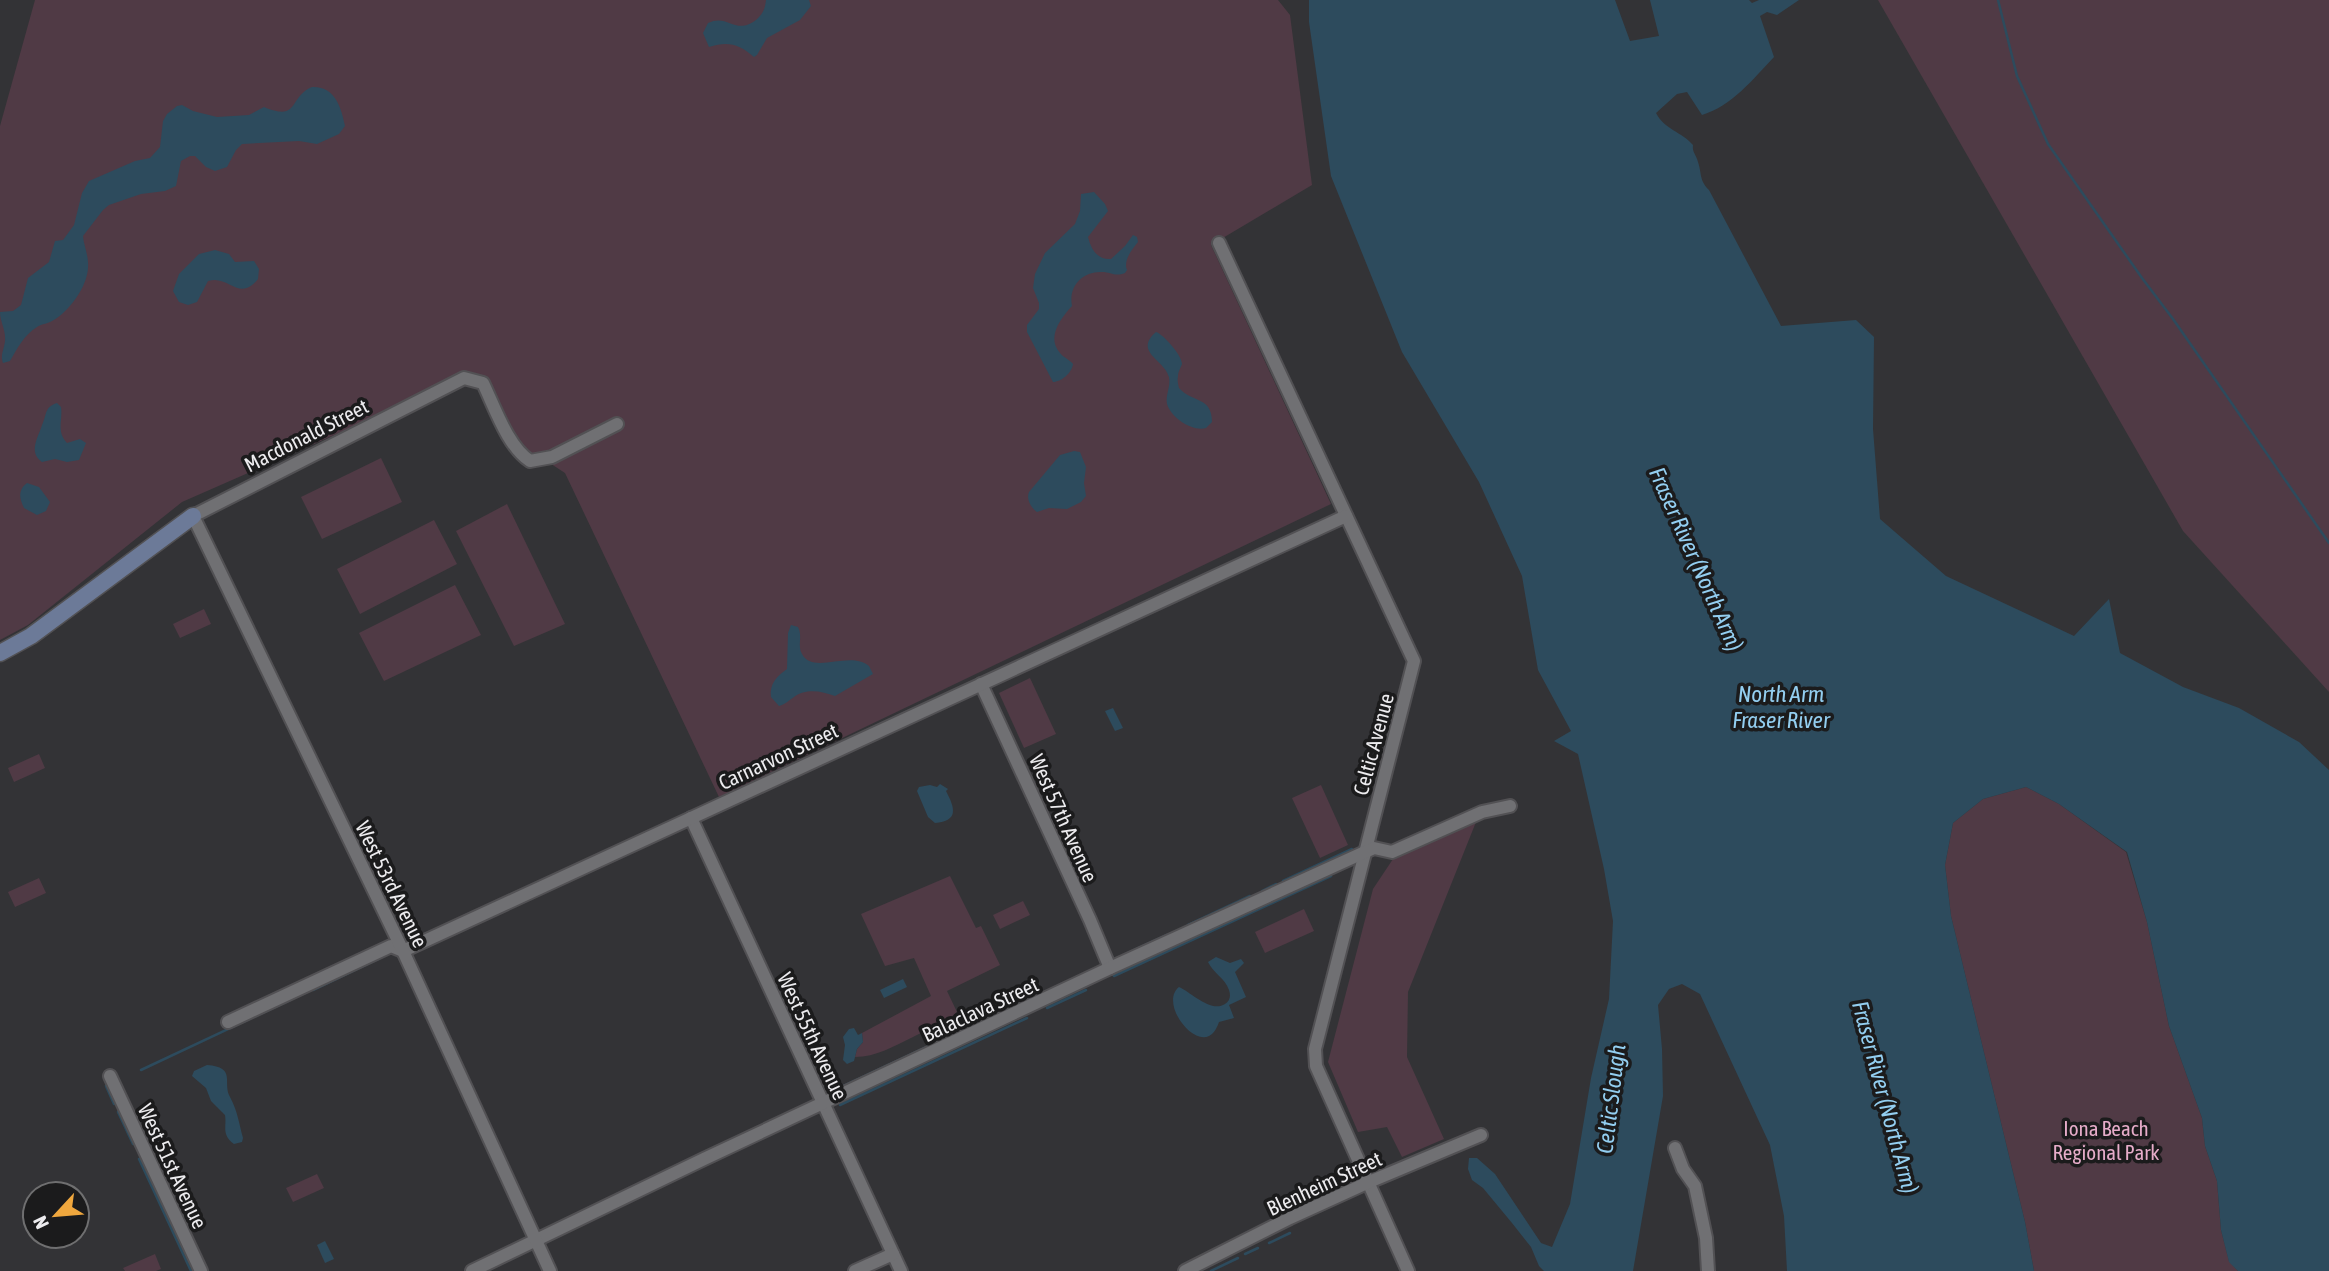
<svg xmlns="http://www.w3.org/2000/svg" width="2329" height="1271" viewBox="0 0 2329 1271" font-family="'Asap Condensed',sans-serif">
<rect width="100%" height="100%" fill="#333336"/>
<g fill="#503a45">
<polygon points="35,0 1278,0 1290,15 1312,185 1211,245 1331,504 719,797 565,473 545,460 530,461 483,384 464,378 182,502 28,625 0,640 0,126"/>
<polygon points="1878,0 2329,0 2329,692 2183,531"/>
<polygon points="381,458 402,502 322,539 301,497"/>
<polygon points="507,504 565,624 514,646 456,531"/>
<polygon points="434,520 457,564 360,614 337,569"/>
<polygon points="455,585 481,635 384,681 359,633"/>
<polygon points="204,609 211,624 180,638 173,624"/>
<polygon points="1030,678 1056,734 1024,748 999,693"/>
<polygon points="39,754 45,768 14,782 8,768"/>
<polygon points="1321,785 1348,845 1320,858 1292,798"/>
<polygon points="2026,787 2059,804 2126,852 2147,922 2169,1026 2202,1118 2205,1146 2217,1181 2221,1230 2229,1261 2238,1271 2034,1271 2025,1222 1951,916 1945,865 1953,823 1983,799"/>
<polygon points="1476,822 1408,992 1407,1057 1444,1139 1402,1157 1387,1127 1358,1132 1328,1062 1373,889 1393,859"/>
<path d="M950 876 976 928 981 926 1000 965 947 991 957 1012C944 1024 928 1029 913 1037 894 1046 876 1057 855 1057L857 1049 863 1042 862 1033 931 996 914 958 885 966 861 914Z"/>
<polygon points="39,878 46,893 15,907 8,892"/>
<polygon points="1023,901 1030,915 1000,929 993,915"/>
<polygon points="1304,909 1314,931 1265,953 1255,932"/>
<polygon points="317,1174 324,1188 293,1202 286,1188"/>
<polygon points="155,1254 161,1269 156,1271 125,1271 123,1268"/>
</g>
<g fill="#2d4b5d">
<path d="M766 0H809L811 6 800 20 767 38 757 55 754 57C739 44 728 41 709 47L703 33 708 23C728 13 735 36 756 20 763 14 765 9 766 0Z"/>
<path d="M1309 0H1615L1630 41 1659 36 1650 0H1749L1752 3 1759 0H1799L1777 15 1767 12 1760 16 1774 57C1753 79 1732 106 1702 115L1687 92 1677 94 1656 113C1664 129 1682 132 1693 145 1692 153 1696 154 1698 162 1702 174 1699 180 1709 190L1781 326 1856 320 1874 337 1873 429 1880 519 1946 576 2074 636 2109 599 2120 653 2183 687 2239 708 2299 742 2329 770V1271H2238L2229 1262 2221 1230 2217 1181 2205 1146 2202 1118 2169 1026 2147 922 2127 852 2059 804 2026 787 1983 799 1953 823 1945 865 1951 916 2025 1222 2034 1271H1787L1784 1216 1770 1145 1700 994 1682 984 1669 989 1658 1005 1662 1049 1663 1096 1633 1271H1544L1539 1266 1531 1247 1512 1223 1483 1188 1472 1180 1468 1169 1469 1158H1477L1495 1174 1541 1243 1552 1247 1570 1204 1591 1078 1609 999 1613 921 1604 869 1578 754 1554 741 1571 731 1538 670 1522 576 1479 482 1402 352 1331 176 1309 22Z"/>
<path d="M312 87C335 86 341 107 345 126L339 134 317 144 299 141 242 144 236 150 227 167 215 171 206 167 195 156H190L181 161 176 186 165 191 141 194 109 205 103 210 83 236C84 247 89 256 88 268 87 287 69 312 52 321 47 324 41 324 37 327 24 335 17 349 10 361L3 363C0 355 4 350 5 341 6 330 0 322 0 312L13 311 21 305 28 278 49 262 55 241 63 240 74 225 82 193 89 181 135 161 150 158 160 147 163 121 167 114 177 106 182 105 193 111 217 117 249 115 264 107C300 122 288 97 312 87Z"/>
<path d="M1094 192 1105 204 1108 211 1088 237C1091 249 1097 260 1111 259L1125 246 1133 235 1137 237 1138 242C1132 249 1123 261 1127 270L1125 273C1115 277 1111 272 1102 272 1083 271 1068 286 1072 306 1061 318 1046 337 1060 353 1064 358 1069 359 1073 364 1072 373 1061 382 1053 382L1027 332V325L1039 309V303L1033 288 1035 274 1045 253 1075 224 1080 211 1081 194Z"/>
<path d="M215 250 229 254 235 262 254 261 259 269 258 279C239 303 229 274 208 281L197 302 188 305 179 302 173 291 179 274 199 254Z"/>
<path d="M1156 332C1163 334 1182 355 1182 364 1181 367 1178 372 1178 376 1177 380 1178 384 1179 388 1192 403 1212 396 1212 422L1206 428C1193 432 1171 418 1167 404 1165 395 1171 387 1169 377 1165 360 1133 352 1156 332Z"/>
<path d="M57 403 61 407C63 420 56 431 67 443L80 439 86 443 79 460 67 462 55 459 42 462C28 452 38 438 42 425 47 415 44 407 57 403Z"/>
<path d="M1074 451 1080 452 1086 467 1084 483 1086 496 1081 502 1067 509 1049 508 1037 512C1031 508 1026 499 1029 492L1060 455Z"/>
<path d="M27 483 39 487 50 502 46 511 37 515 24 508C19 498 18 490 27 483Z"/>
<path d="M791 625 798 627C803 636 797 646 802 654 813 675 850 650 869 666L873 674 835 696C822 691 806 688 794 697 788 701 786 704 779 706L771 697C769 684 777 676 787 669L788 633Z"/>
<polygon points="1113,708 1123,728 1115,731 1105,711"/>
<path d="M940 784 948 789 946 791C955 808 959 821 935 823L928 817 917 791 919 787 930 785 937 787Z"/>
<path d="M1216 957 1230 963 1241 959 1244 963 1235 972 1246 997 1229 1005 1234 1018 1219 1022C1217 1027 1215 1033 1209 1036 1191 1045 1160 1002 1179 987 1192 993 1211 1013 1225 1004 1230 1001 1231 996 1229 990 1225 978 1213 973 1208 962Z"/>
<polygon points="903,979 907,987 884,998 880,990"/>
<polygon points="854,1028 858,1035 862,1033 863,1042 857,1049 854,1061 847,1064 843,1060 845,1045 843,1037 849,1029"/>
<path d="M207 1065C237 1067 222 1083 230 1097 238 1112 239 1124 243 1138L242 1142 234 1144C221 1134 227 1127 225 1115L211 1101 206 1088 192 1076 194 1071Z"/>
<polygon points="325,1241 334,1259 325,1263 317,1245"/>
</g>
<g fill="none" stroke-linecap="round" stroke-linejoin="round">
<g stroke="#2d4b5d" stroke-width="2.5">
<polyline points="1998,0 2017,76 2048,144 2142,278 2173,319 2329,543"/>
<polyline points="1283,881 1352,849"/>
<polyline points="1262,891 1276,884"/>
<polyline points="1188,925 1250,896"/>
<polyline points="1128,953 1167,935"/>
<polyline points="1114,976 1331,876"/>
<polyline points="313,990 382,957"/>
<polyline points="1047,1008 1086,990"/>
<polyline points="1004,1011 1032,998"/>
<polyline points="970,1027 993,1016"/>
<polyline points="141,1070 290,1000"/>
<polyline points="106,1086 114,1104"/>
<polyline points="835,1090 963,1030"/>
<polyline points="840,1105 1027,1018"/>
<polyline points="118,1112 133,1144"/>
<polyline points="139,1159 191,1271"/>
<polyline points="1269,1243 1290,1233"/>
<polyline points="1245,1254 1258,1248"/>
<polyline points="1211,1271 1238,1258"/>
</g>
<g stroke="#525154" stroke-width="16">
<g id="street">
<polyline points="1219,243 1414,661 1315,1049 1316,1066 1408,1271"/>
<polyline points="981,684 1090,920 1110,968"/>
<polyline points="691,818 901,1271"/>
<polyline points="228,1022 391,946 403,951 1346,516"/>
<polyline points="110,1076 201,1271"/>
<polyline points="1675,1148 1683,1169 1695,1186 1706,1238 1708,1271"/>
<polyline points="472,1271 704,1159 1110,968 1365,852 1374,848 1392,852 1482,812 1510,806"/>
<path d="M550 1271 403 951 193 516 464 378 483 383C495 408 508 447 530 461L552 457 617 424"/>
<polyline points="855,1271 893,1254"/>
<polyline points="1185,1271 1290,1218 1369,1182 1481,1135"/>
</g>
</g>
<g stroke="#525154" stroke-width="19">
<polyline id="secondary" points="0,653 31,636 193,516"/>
</g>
<use href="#street" stroke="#707073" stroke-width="12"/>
<use href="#secondary" stroke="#6c7a98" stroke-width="16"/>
</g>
<g text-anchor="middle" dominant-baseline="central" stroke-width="7" stroke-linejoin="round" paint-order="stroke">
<g font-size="21" fill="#edecef" stroke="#1b1b1c">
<text transform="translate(306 435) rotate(-27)">Macdonald Street</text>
<text transform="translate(1373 744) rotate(-75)">Celtic Avenue</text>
<text transform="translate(778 756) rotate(-25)">Carnarvon Street</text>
<text transform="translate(1064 818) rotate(66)">West 57th Avenue</text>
<text transform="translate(392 884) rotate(64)">West 53rd Avenue</text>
<text transform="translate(980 1009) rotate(-25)">Balaclava Street</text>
<text transform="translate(813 1036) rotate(65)">West 55th Avenue</text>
<text transform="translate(173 1166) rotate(65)">West 51st Avenue</text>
<text transform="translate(1324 1183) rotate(-25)">Blenheim Street</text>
</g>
<g font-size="21" fill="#e6acc9" stroke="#1b1b1c">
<text x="2106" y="1128">Iona Beach<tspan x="2106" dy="24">Regional Park</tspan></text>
</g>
<g font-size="23" font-style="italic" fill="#93cef0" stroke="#1b1b1c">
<text transform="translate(1696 559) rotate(66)">Fraser River (North Arm)</text>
<text x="1781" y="694">North Arm<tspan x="1781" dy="26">Fraser River</tspan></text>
<text transform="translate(1885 1097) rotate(75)">Fraser River (North Arm)</text>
<text transform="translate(1611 1099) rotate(-83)">Celtic Slough</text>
</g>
</g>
<g transform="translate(56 1215) rotate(244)"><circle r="33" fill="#1b1b1c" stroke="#6f6f70" stroke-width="2"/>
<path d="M0-5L12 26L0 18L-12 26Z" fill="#efa73e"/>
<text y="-10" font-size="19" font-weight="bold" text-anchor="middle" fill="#edecef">N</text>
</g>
</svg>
